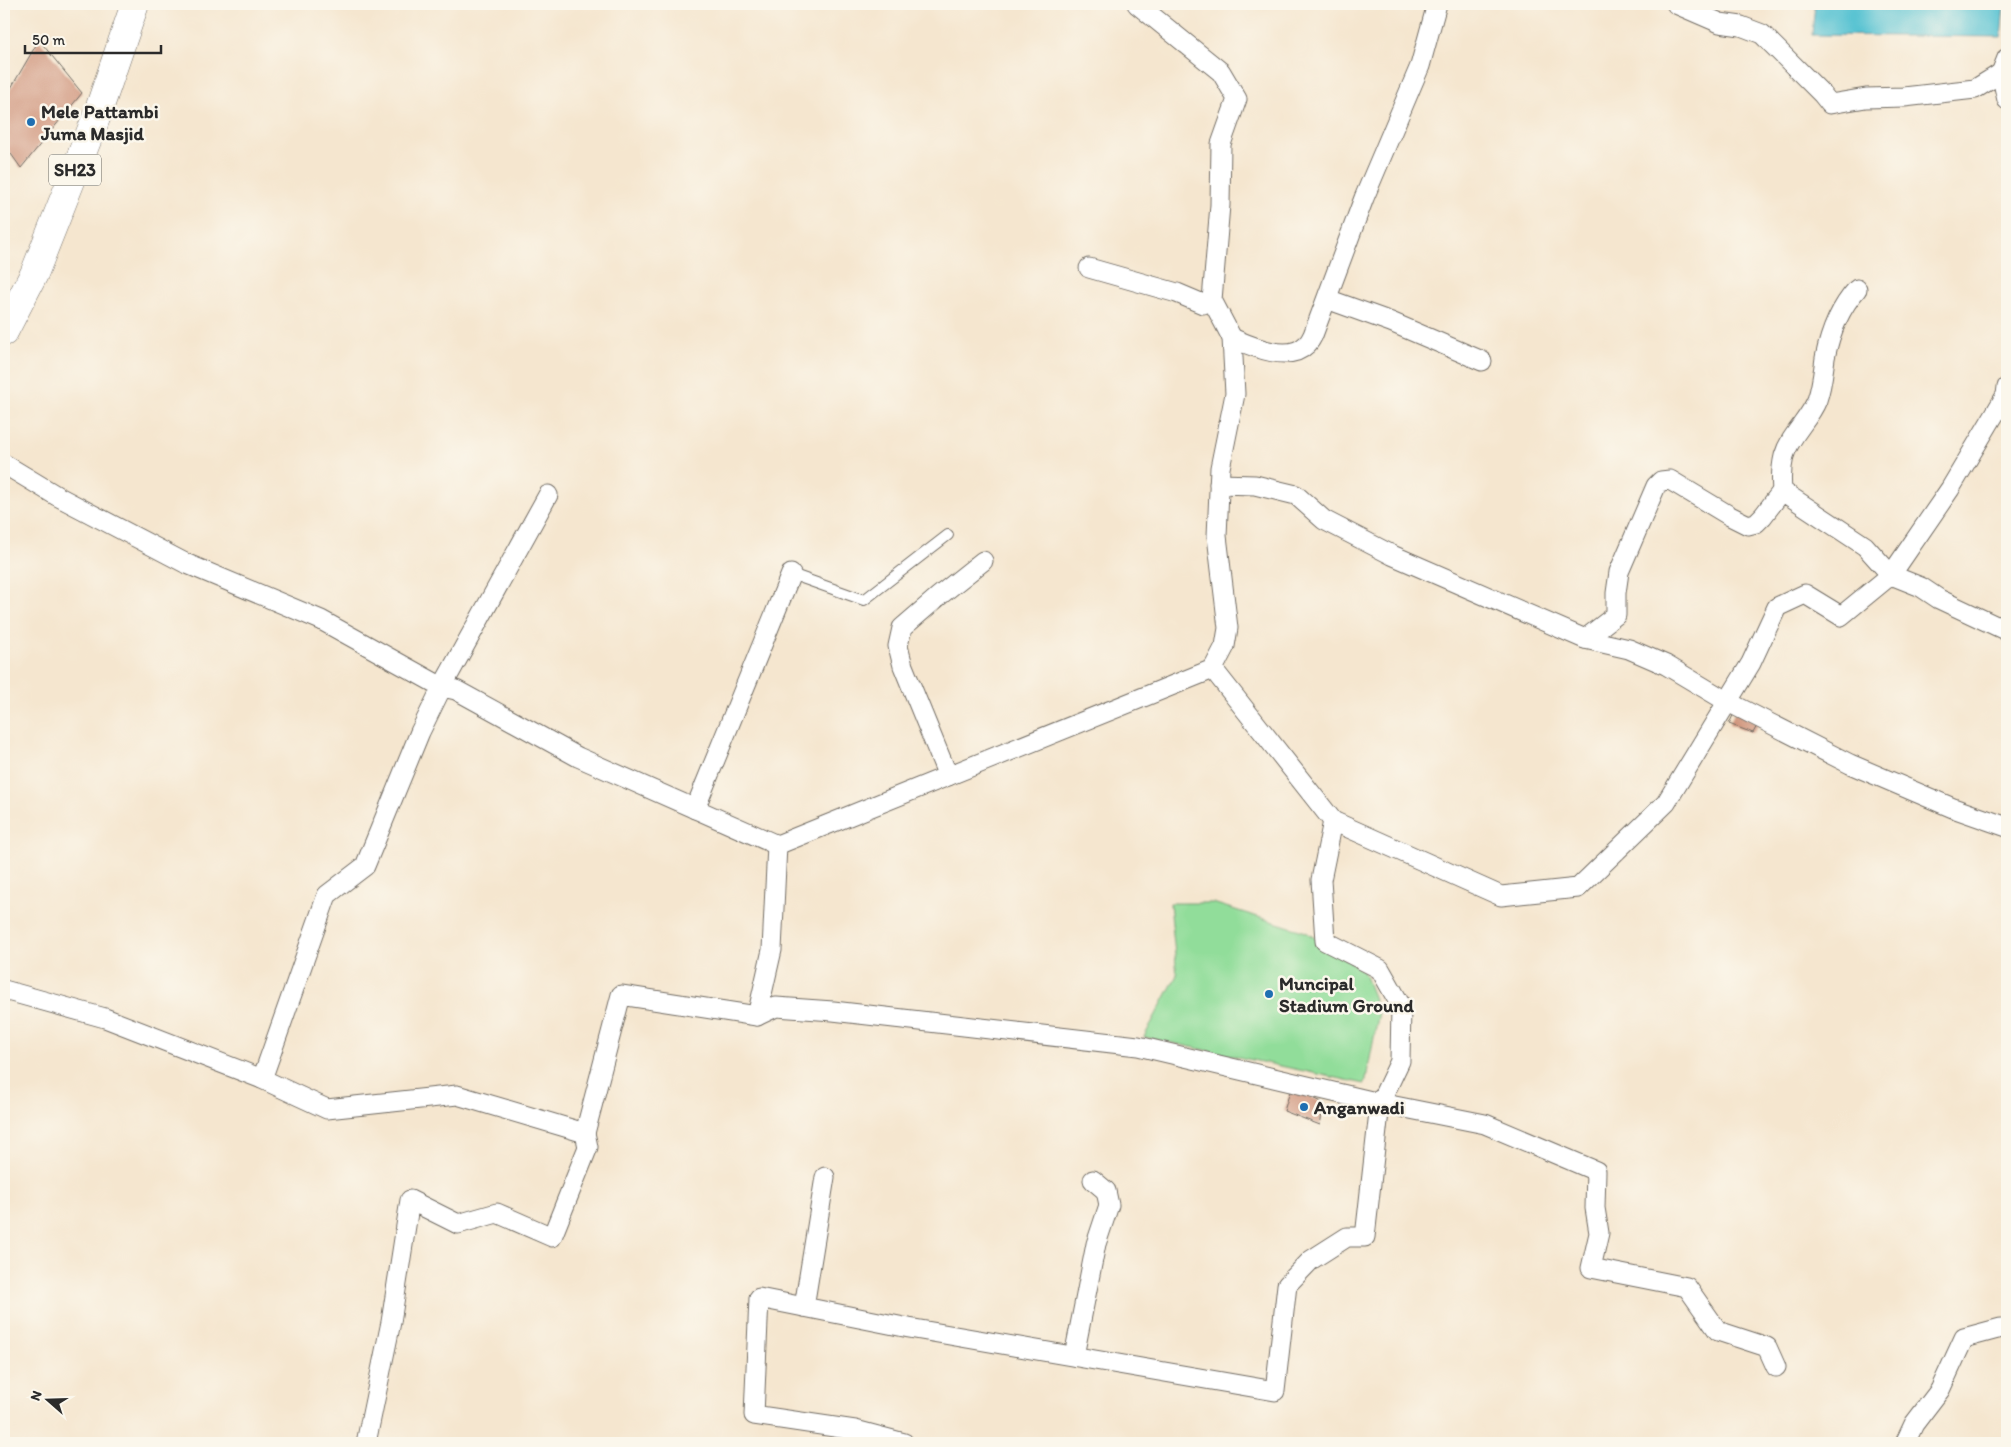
<svg xmlns="http://www.w3.org/2000/svg" width="2011" height="1447" viewBox="0 0 2011 1447" font-family="Itim,sans-serif">
<rect width="100%" height="100%" fill="#fbf7ec"/>
<filter id="ink" filterUnits="userSpaceOnUse"><feTurbulence type="fractalNoise" baseFrequency=".02" numOctaves="2"/><feDisplacementMap in="SourceGraphic" scale="10" xChannelSelector="R" yChannelSelector="G"/><feConvolveMatrix kernelMatrix="1 2 1 2 8 2 1 2 1" color-interpolation-filters="sRGB"/></filter>
<filter id="wash" filterUnits="userSpaceOnUse"><feTurbulence type="fractalNoise" baseFrequency=".0096" numOctaves="4" result="noise"/><feDisplacementMap in="SourceGraphic" scale="20" xChannelSelector="R" yChannelSelector="G"/><feGaussianBlur stdDeviation="1.12" result="paint"/><feColorMatrix in="noise" values="0 0 0 0 0 0 0 0 0 0 0 0 0 0 0 0 0 1.4 0 .05"/><feComposite in="paint" operator="in"/></filter>
<g filter="url(#wash)">
<rect width="100%" height="100%" fill="#f5e6cf"/>
<polygon fill="#91dd9a" stroke="#5e8462" points="1170,903 1213,903 1306,932 1363,971 1379,1012 1365,1084 1144,1037 1177,975"/>
<polygon fill="#57c2d2" stroke="#41767e" points="1815,4 2004,4 2001,37 1812,35"/>
<g id="blocks">
<g fill="#d0957d">
<polygon points="39,40 82,93 21,168 4,144 4,100"/>
<polygon points="1735,711 1758,724 1753,733 1729,724"/>
<polygon points="1291,1088 1324,1103 1320,1125 1284,1111"/>
</g>
</g>
</g>
<g filter="url(#ink)">
<use href="#blocks" fill-opacity="0" stroke="#726c64" stroke-width="1"/>
<g fill="none" stroke-linecap="round" stroke-linejoin="round">
<g stroke="#726c64" stroke-width="12">
<polyline id="lane" points="791,574 864,600 948,535"/>
</g>
<g stroke="#726c64" stroke-width="21">
<g id="street">
<polyline points="1137,4 1221,72 1237,99 1221,144 1220,205 1212,300 1232,338"/>
<polyline points="1676,4 1720,23 1741,26 1762,34 1822,94 1830,104 1866,98 1904,97 1975,89 2001,73"/>
<polyline points="2007,58 2001,73 2007,100"/>
<polyline points="1089,268 1177,293 1203,304 1212,300"/>
<polyline points="1327,299 1391,322 1482,361"/>
<polyline points="4,464 57,496 185,563 321,620 442,687 548,495"/>
<polyline points="1219,484 1255,485 1296,495 1324,520 1392,555 1585,639 1629,649 1666,665 1728,702 1850,764 1953,808 2007,827"/>
<path d="M1782 491C1781 479 1781 468 1784 456 1790 435 1809 420 1817 400 1822 386 1823 373 1825 358 1830 333 1840 308 1857 289"/>
<polyline points="1585,639 1616,615 1616,593 1619,572 1656,486 1661,481 1670,480 1730,516 1748,525 1756,523 1763,516 1782,491 1865,546 1891,575 1921,587 1939,599 2007,631"/>
<path d="M1213 669 1225 646 1228 628 1217 536 1220 468 1235 394 1232 338C1251 346 1289 363 1306 345 1309 343 1311 339 1313 335L1364 198 1420 66 1437 4"/>
<polyline points="948,776 903,666 898,646 902,628 939,596 983,561"/>
<polyline points="695,809 791,574"/>
<polyline points="4,990 105,1018 262,1079 327,895 365,866 420,732 442,687 456,690 578,757 777,845 1213,669 1333,821 1501,896 1578,888 1666,803 1751,663 1777,607 1805,594 1841,616 1891,575 1950,489 2006,395 2007,387"/>
<polyline points="757,1016 772,950 777,845"/>
<polyline points="262,1079 327,1109 457,1095 585,1133 621,995 757,1016 776,1007 833,1011 1138,1046 1380,1103 1400,1061 1401,1006 1380,969 1325,941 1321,880 1333,821"/>
<polyline points="804,1307 825,1177"/>
<polyline points="1074,1356 1096,1244 1109,1205 1106,1191 1093,1180"/>
<polyline points="366,1443 391,1322 410,1200 458,1224 497,1213 552,1237 588,1147 585,1133"/>
<polyline points="904,1443 855,1430 754,1415 759,1298 909,1328 1275,1391 1287,1285 1311,1260 1347,1237 1365,1237 1380,1103 1485,1124 1596,1171 1595,1208 1599,1233 1591,1268 1687,1287 1718,1331 1767,1347 1776,1367"/>
<polyline points="1905,1443 1914,1424 1940,1390 1964,1338 2001,1328 2007,1329"/>
</g>
</g>
<g stroke="#726c64" stroke-width="29">
<polyline id="primary" points="4,332 34,274 96,118 135,4"/>
</g>
<use href="#lane" stroke="#fff" stroke-width="10"/>
<use href="#street" stroke="#fff" stroke-width="19"/>
<use href="#primary" stroke="#fff" stroke-width="28"/>
</g>
</g>
<g fill="#1f6fb2" stroke="#fbf7ec" stroke-width="2">
<circle cx="31" cy="122" r="5"/>
<circle cx="1269" cy="994" r="5"/>
<circle cx="1304" cy="1107" r="5"/>
</g>
<g text-anchor="middle" dominant-baseline="central" stroke-width="5" stroke-linejoin="round" paint-order="stroke">
<rect fill="#fbf7ec" stroke="#696865" stroke-width="1" x="49" y="154.5" width="52" height="31" rx="4"/>
<g font-size="18" font-weight="bold" fill="#2b2b2b">
<text x="75" y="170">SH23</text>
</g>
<g font-size="19" font-weight="bold" fill="#2b2b2b" stroke="#fbf7ec" text-anchor="start">
<text x="41" y="111">Mele Pattambi<tspan x="41" dy="22">Juma Masjid</tspan></text>
<text x="1279" y="983">Muncipal<tspan x="1279" dy="22">Stadium Ground</tspan></text>
<text x="1314" y="1107">Anganwadi</text>
</g>
</g>
<rect width="2011" height="1447" fill="none" stroke="#fbf7ec" stroke-width="20"/>
<g transform="translate(48 1400) rotate(290)" stroke="#fbf7ec" stroke-width="4" paint-order="stroke">
<path d="M0-4L9 19L0 12L-9 19Z" fill="#2b2b2b"/>
<text y="-8" font-size="14" font-weight="bold" text-anchor="middle" fill="#2b2b2b">N</text>
</g>
<path d="M25 45v8h136v-8" fill="none" stroke="#2b2b2b" stroke-width="2.5"/>
<text x="32" y="45" font-size="15" fill="#2b2b2b" stroke="#fbf7ec" stroke-width="4" paint-order="stroke">50 m</text>
</svg>
